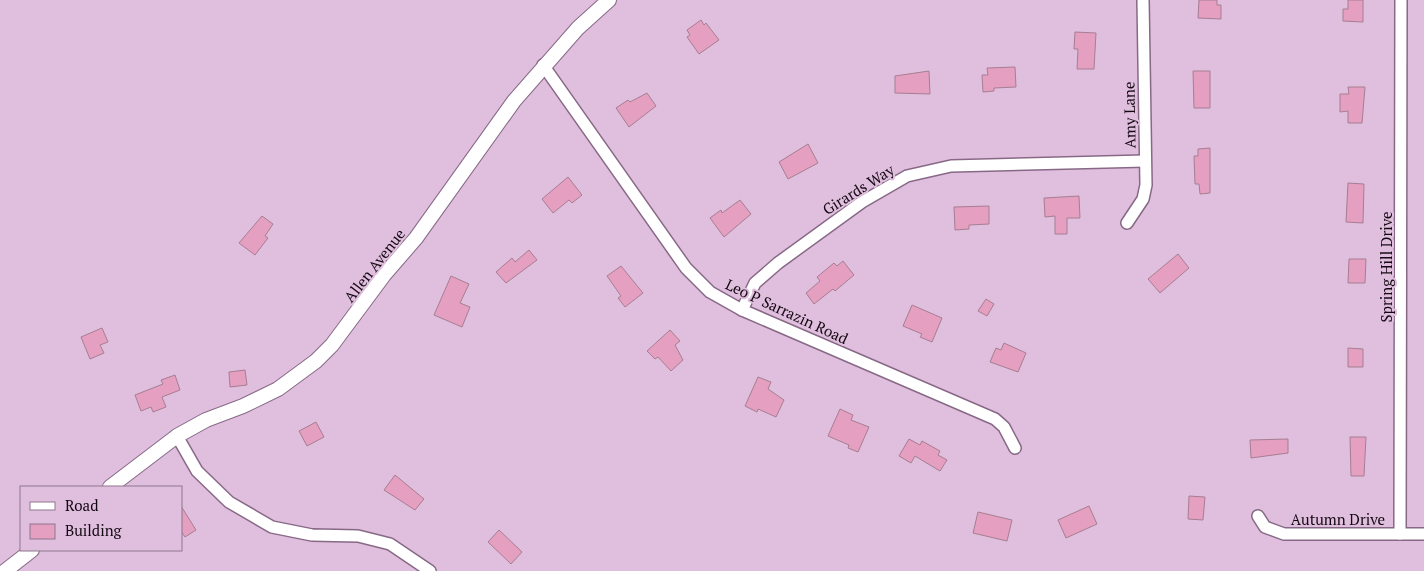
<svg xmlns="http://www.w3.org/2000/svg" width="1424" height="571" viewBox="0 0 1424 571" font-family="'PT Serif',serif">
<rect width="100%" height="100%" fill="#e0bfde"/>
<g fill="#e49fc1" stroke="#a67e91">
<polygon points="1199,0 1217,0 1217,5 1221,5 1221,19 1198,18"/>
<polygon points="1348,0 1363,0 1363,22 1343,21 1343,9 1348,9"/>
<polygon points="701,20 704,25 706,23 719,40 699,54 687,37 690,35 687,30"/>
<polygon points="1075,32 1096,33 1094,69 1077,69 1078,49 1074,49"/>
<polygon points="1015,67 1016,87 994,88 994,91 983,92 982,75 988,75 987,68"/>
<polygon points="929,71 930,94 895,93 895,76"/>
<polygon points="1193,71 1210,71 1210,108 1194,108"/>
<polygon points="1348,87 1365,87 1362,123 1348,123 1348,111 1340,112 1340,94 1349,94"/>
<polygon points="647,93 656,106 629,127 616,108 628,100 630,102"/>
<polygon points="808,144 818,163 788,179 779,162"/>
<polygon points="1210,148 1210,193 1200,194 1199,184 1195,184 1194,156 1198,156 1198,149"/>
<polygon points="568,177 582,195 572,203 569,200 553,213 542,199"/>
<polygon points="1348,183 1364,184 1363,223 1346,222"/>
<polygon points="1079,196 1080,218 1067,218 1067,234 1055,234 1055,216 1045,217 1044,198"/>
<polygon points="740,200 751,214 724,237 710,218 721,210 722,213"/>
<polygon points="989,206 989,224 969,225 969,229 955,230 954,207"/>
<polygon points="262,216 273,224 265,236 268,238 255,255 239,243"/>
<polygon points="529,250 537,260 506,283 496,272 512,258 515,262"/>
<polygon points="1178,254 1189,268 1160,293 1148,279"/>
<polygon points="1349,259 1366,259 1365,283 1348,283"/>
<polygon points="843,261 854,275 835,291 833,289 814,304 806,293 820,281 817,277 834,263 837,266"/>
<polygon points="621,266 643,293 625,307 618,298 621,296 607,276"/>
<polygon points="451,276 469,284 460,303 470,307 462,327 434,315"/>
<polygon points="986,299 994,304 987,316 978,311"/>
<polygon points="912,305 942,318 932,342 920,337 922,334 903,326"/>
<polygon points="102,328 108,342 100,345 104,353 90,359 81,337"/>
<polygon points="670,330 680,341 675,345 683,360 671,371 658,357 655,359 647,351"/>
<polygon points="1004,343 1026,353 1018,372 990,362 996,348 1001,350"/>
<polygon points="1348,348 1363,349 1363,367 1348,367"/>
<polygon points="245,370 247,385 230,387 229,372"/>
<polygon points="175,375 180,390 162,397 166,407 153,412 151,407 141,411 135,395 163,384 161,380"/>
<polygon points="758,377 771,382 768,389 784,400 776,417 758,409 757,412 745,406"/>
<polygon points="840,409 853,415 851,420 869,427 858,452 848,448 849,445 828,436"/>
<polygon points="316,422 324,437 307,446 299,431"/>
<polygon points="1350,437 1366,437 1364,476 1351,476"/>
<polygon points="909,439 920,445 922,441 940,451 938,455 947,460 940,471 915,456 911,463 899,456"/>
<polygon points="1288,439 1288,453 1251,458 1250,440"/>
<polygon points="395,475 424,499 415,510 384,490"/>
<polygon points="1189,496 1205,497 1203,520 1188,519"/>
<polygon points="181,506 196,530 185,537 181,531"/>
<polygon points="1089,506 1097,524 1066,538 1058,520"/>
<polygon points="978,512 1012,520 1007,541 973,533"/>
<polygon points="499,530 522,552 511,564 488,542"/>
</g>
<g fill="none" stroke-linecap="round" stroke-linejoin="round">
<g stroke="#876986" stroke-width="14">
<g id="minor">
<polyline points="543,65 686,268 710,292 742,310 995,419 1004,427 1015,448"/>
<polyline points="1127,223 1143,199 1146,185 1143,0"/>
<polyline points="742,310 755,283 778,263 862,202 907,176 951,166 1145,161"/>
<polyline points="177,436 197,471 229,502 272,527 312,535 358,536 390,544 430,571"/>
<polyline points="1258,516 1265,527 1284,534 1424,534"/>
<polyline points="1400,534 1401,0"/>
</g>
</g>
<g stroke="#876986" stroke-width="16">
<g id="tertiary">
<polyline points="110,487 177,436 206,420 243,406 278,389 316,361 332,345 384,275 416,238 514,101 578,28 609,0"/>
<polyline points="5,571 32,550"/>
</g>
</g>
<use href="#minor" stroke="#fff" stroke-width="11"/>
<use href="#tertiary" stroke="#fff" stroke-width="14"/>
</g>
<g text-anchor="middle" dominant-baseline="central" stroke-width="4" stroke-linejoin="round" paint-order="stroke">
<g font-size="15" fill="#130812" stroke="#e0bfde">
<text transform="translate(1129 115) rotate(-91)">Amy Lane</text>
<text transform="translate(858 189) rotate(-32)">Girards Way</text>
<text transform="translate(374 265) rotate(-52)">Allen Avenue</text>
<text transform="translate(1386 267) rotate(-90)">Spring Hill Drive</text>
<text transform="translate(787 311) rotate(25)">Leo P Sarrazin Road</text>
<text x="1338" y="519">Autumn Drive</text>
</g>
</g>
<rect x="20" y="486" width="162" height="65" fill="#e0bfde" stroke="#8e768c"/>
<rect x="30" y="502" width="25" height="8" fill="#ffffff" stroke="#8e768c"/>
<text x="65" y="511" font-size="15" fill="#130812">Road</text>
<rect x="30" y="524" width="25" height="15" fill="#e49fc1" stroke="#8e768c"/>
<text x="65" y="536" font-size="15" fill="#130812">Building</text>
</svg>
